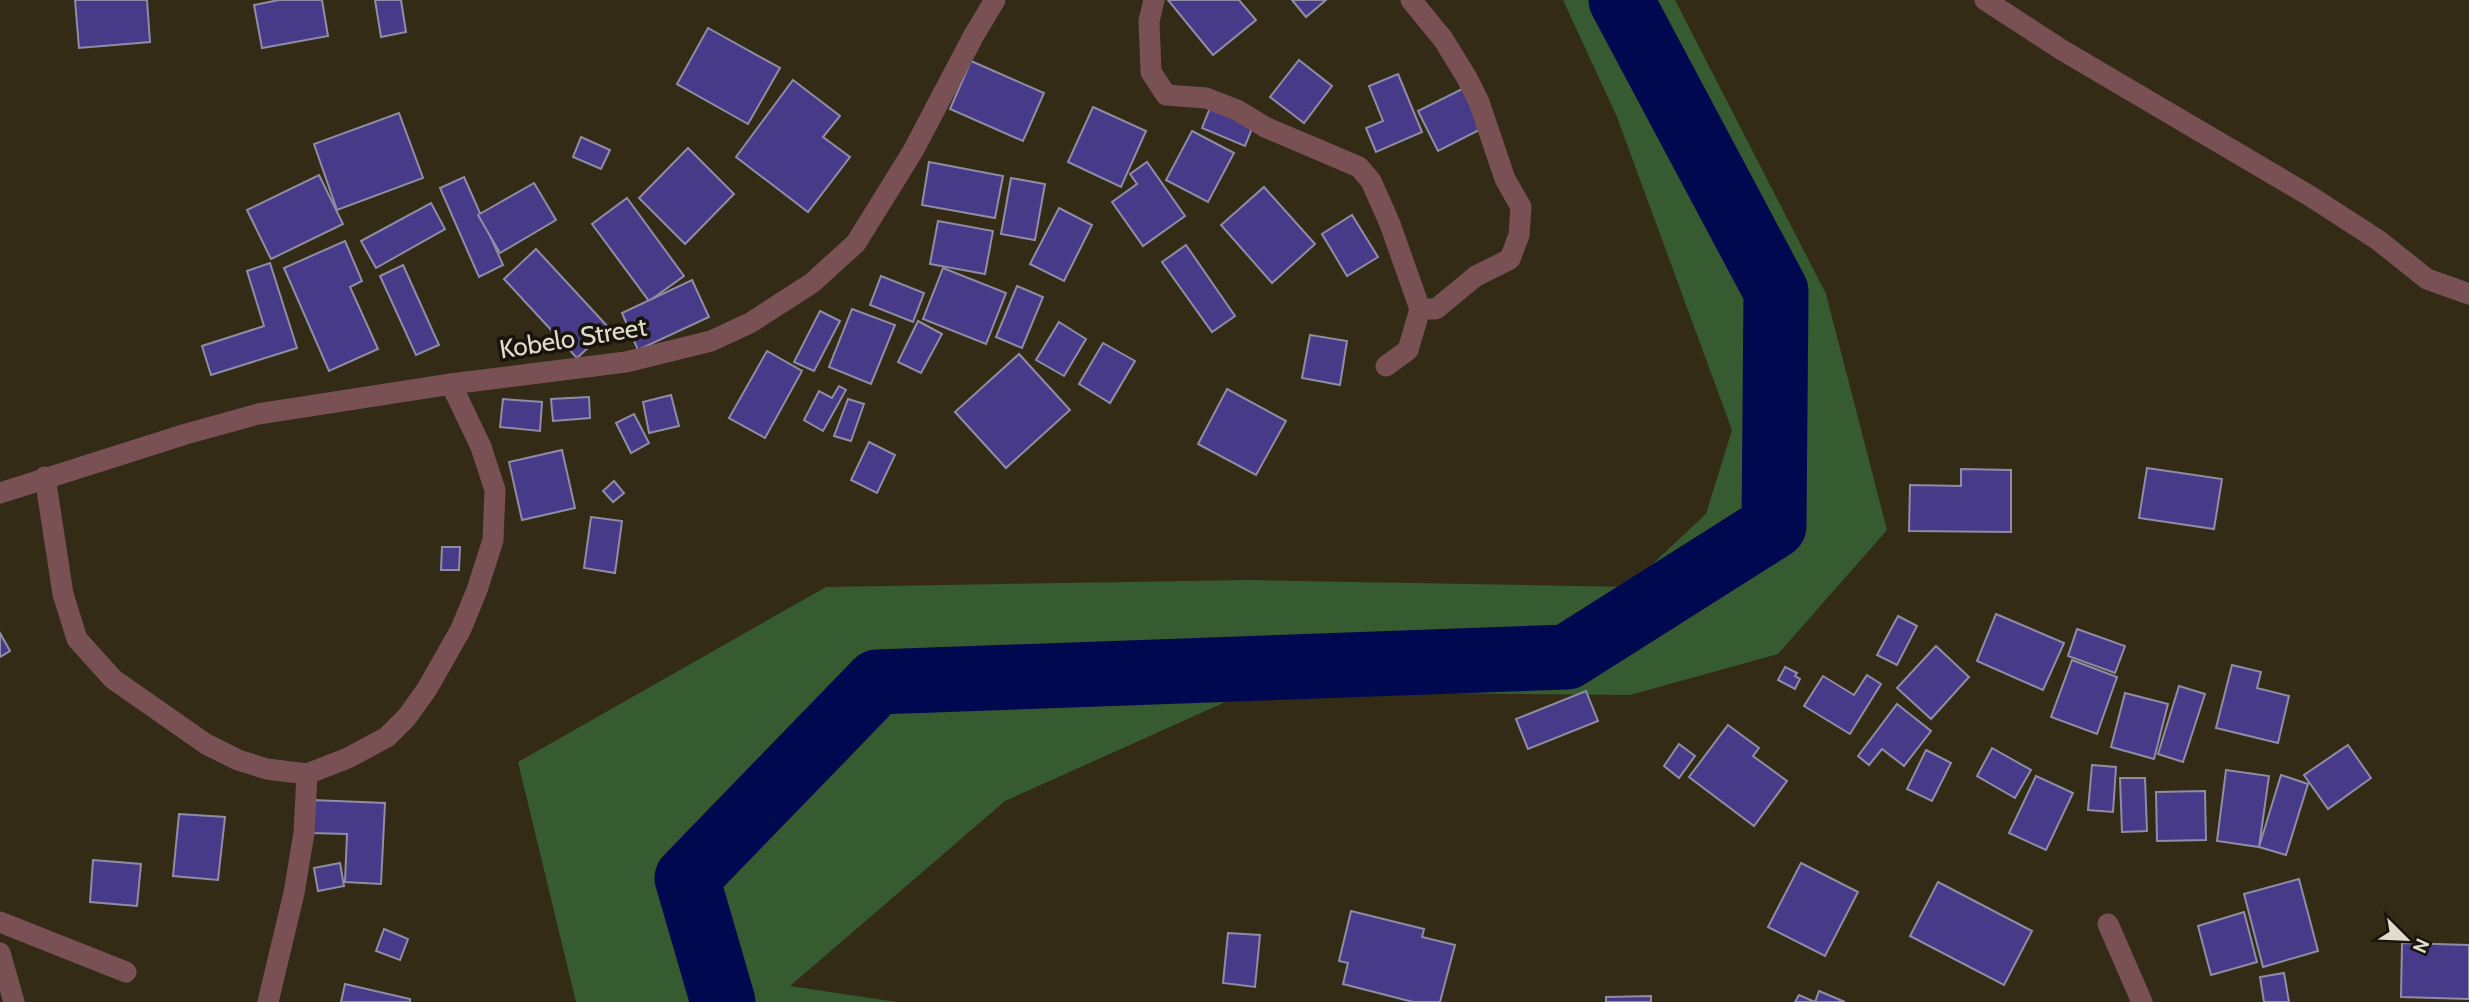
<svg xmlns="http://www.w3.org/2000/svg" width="2469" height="1002" viewBox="0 0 2469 1002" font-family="Cabin,sans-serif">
<rect width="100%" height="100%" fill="#342b16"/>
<polygon fill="#375b31" points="1563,0 1675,0 1826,294 1887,530 1778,654 1630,695 1250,691 1005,801 790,986 897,1002 576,1002 518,762 826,587 1249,580 1628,587 1706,514 1732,430 1617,117"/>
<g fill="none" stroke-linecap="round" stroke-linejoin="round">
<polyline stroke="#000950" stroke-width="65" points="723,1002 687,878 877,682 1567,657 1774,526 1776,291 1621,0"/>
</g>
<g fill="#473a88" stroke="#8e8da5" stroke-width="2">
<polygon points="75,0 147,0 150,42 79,48"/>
<polygon points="279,0 322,0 328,36 262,48 254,5"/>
<polygon points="375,0 401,0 406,32 381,37"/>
<polygon points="1168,0 1239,0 1256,20 1213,55"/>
<polygon points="1292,0 1326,0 1306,17"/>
<polygon points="708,28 780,68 748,124 677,84"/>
<polygon points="1299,60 1332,86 1304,123 1270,97"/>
<polygon points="971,61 1044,93 1023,141 950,109"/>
<polygon points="1398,74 1422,132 1376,152 1366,128 1383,121 1369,86"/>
<polygon points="793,80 840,116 823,137 850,157 808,212 736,157"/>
<polygon points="1466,87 1485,127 1438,151 1418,111"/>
<polygon points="1093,107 1146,131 1121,187 1068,162"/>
<polygon points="1210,108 1253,126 1245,146 1202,128"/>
<polygon points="399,113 423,178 337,210 314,144"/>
<polygon points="1192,131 1234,153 1208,202 1166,180"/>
<polygon points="581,137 610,150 601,169 573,157"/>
<polygon points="688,148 734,194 685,244 639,198"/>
<polygon points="929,162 1003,176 995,218 922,205"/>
<polygon points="1147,162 1185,216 1143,246 1112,202 1137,184 1130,174"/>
<polygon points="319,175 343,224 271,259 247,210"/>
<polygon points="464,177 503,265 479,277 440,188"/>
<polygon points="1011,178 1045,184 1035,240 1001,234"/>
<polygon points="534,183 556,220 500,253 478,215"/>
<polygon points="1264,187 1315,244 1272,283 1221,225"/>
<polygon points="627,198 684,276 649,301 592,224"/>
<polygon points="431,203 445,229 376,268 361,241"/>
<polygon points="1059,208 1092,225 1064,281 1030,264"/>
<polygon points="1352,215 1378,257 1347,276 1322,234"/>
<polygon points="938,221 993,231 985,274 930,264"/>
<polygon points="345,241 362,281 350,287 378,349 329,371 284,268"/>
<polygon points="1186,245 1235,316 1212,332 1162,262"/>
<polygon points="536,249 609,328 577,358 504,279"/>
<polygon points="270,263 297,348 211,375 202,346 264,326 247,271"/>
<polygon points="403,265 439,345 416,355 380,276"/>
<polygon points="943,268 1006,293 986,344 923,319"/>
<polygon points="881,276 924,293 913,322 870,305"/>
<polygon points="692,280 709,317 638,350 622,313"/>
<polygon points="1017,286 1043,297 1022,348 996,337"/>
<polygon points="852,309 895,325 871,384 829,367"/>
<polygon points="820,311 840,321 814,371 794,362"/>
<polygon points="918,321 942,334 921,373 898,362"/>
<polygon points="1059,322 1086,339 1064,376 1036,360"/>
<polygon points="1310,335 1347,341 1340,385 1302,378"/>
<polygon points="1103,343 1135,361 1110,403 1079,384"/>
<polygon points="767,351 802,371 765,438 729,418"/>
<polygon points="1019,354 1070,410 1006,468 955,412"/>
<polygon points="839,386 846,390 823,431 804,420 819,391 832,398"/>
<polygon points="1227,389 1286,421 1256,475 1198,444"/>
<polygon points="671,395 679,426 649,433 643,402"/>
<polygon points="589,397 590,418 553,421 551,399"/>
<polygon points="503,399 542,402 540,431 500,427"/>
<polygon points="848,399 864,404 851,441 834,436"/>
<polygon points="634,414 649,443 631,453 616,423"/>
<polygon points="869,442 895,455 877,493 851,480"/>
<polygon points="562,450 575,508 522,520 509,462"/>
<polygon points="2147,468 2222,479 2214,529 2139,518"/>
<polygon points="1961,469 2011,470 2011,532 1909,531 1910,485 1961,486"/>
<polygon points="614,481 624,493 613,502 603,491"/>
<polygon points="591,517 622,521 615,573 584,568"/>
<polygon points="442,547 460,547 459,570 441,570"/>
<polygon points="1996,614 2064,643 2043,690 1977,661"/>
<polygon points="1898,616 1917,626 1897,665 1877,655"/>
<polygon points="2077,629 2125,646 2115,673 2068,656"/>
<polygon points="0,633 10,651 0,657"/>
<polygon points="1936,646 1969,677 1931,719 1897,688"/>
<polygon points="2072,660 2117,677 2097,734 2051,717"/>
<polygon points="2232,665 2261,672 2257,688 2289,696 2278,743 2216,728"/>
<polygon points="1785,667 1797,673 1795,676 1800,679 1795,689 1778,680"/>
<polygon points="1867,675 1881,684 1850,734 1804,706 1823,676 1854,695"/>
<polygon points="2179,686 2205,694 2183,762 2158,754"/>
<polygon points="1586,691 1598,721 1528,749 1516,719"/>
<polygon points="2125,693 2168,704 2154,759 2111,747"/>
<polygon points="1897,704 1931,731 1904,766 1882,749 1869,765 1858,756"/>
<polygon points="1728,725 1759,748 1753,756 1787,781 1754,826 1689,777"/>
<polygon points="1679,744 1695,756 1679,778 1664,766"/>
<polygon points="2348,745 2371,778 2328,809 2304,775"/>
<polygon points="1992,748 2031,770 2015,798 1977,776"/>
<polygon points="1926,750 1951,763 1932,801 1907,789"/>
<polygon points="2092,765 2116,767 2113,812 2088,810"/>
<polygon points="2226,770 2269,776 2259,847 2217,841"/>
<polygon points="2281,775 2308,784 2286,855 2259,847"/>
<polygon points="2036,776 2073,793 2046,850 2009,833"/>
<polygon points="2120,778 2145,778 2147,831 2122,832"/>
<polygon points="2205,791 2206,840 2157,841 2156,792"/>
<polygon points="312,800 385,803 381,884 345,882 347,834 311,833"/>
<polygon points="179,814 225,817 218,880 173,876"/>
<polygon points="93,860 141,864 137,906 90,902"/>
<polygon points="340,863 344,886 318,891 314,868"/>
<polygon points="1801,863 1858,892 1825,956 1768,927"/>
<polygon points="2299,879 2318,951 2263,967 2244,894"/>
<polygon points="1938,882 2032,931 2004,985 1910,936"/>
<polygon points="1351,911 1424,929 1422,937 1455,945 1440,1002 1413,1002 1343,984 1348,963 1339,961"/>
<polygon points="2244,912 2257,962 2211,975 2198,926"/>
<polygon points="384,929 408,939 400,960 376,951"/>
<polygon points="1228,933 1260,935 1255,987 1223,983"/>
<polygon points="2402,943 2469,945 2469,999 2401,997"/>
<polygon points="2284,973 2289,1002 2264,1002 2260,977"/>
<polygon points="345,984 410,999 410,1002 341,1002"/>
<polygon points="1819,991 1845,1002 1795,1002 1799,995 1815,1002"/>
<polygon points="1651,996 1651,1002 1606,1002 1606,997"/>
</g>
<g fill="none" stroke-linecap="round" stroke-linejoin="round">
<g stroke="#795054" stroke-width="21">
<polyline points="1154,0 1149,21 1151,72 1166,95 1206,98 1237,110 1265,127 1359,167 1371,181 1390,224 1420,309 1408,350 1386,366"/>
<polyline points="1411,0 1443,39 1467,78 1479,102 1505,179 1521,207 1519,235 1510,259 1476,276 1436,309 1420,309"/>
<polyline points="1985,0 2062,50 2310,196 2378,240 2427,279 2469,294"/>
<polyline points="45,477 63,594 77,639 113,679 206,744 238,760 267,769 307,774 348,758 387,737 407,717 427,689 461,629 477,590 493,540 495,490 481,447 451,384"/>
<polyline points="0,493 186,434 258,414 451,384 626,362 711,341 750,323 812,283 856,243 913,151 974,35 995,0"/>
<polyline points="0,922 126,972"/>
<polyline points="2108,924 2142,1002"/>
<polyline points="0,953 14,1002"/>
<polyline points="268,1002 294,893 304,833 307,774"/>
</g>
</g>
<g text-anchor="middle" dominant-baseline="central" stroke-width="7" stroke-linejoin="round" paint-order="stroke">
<g font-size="26" fill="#e0dbce" stroke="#18140b">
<text transform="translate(573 338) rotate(-9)">Kobelo Street</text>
</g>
</g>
<g transform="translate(2406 939) rotate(114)" stroke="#18140b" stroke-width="5" paint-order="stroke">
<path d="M0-5L12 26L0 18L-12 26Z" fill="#e0dbce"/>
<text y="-10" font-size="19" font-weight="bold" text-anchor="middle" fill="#e0dbce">N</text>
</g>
</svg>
